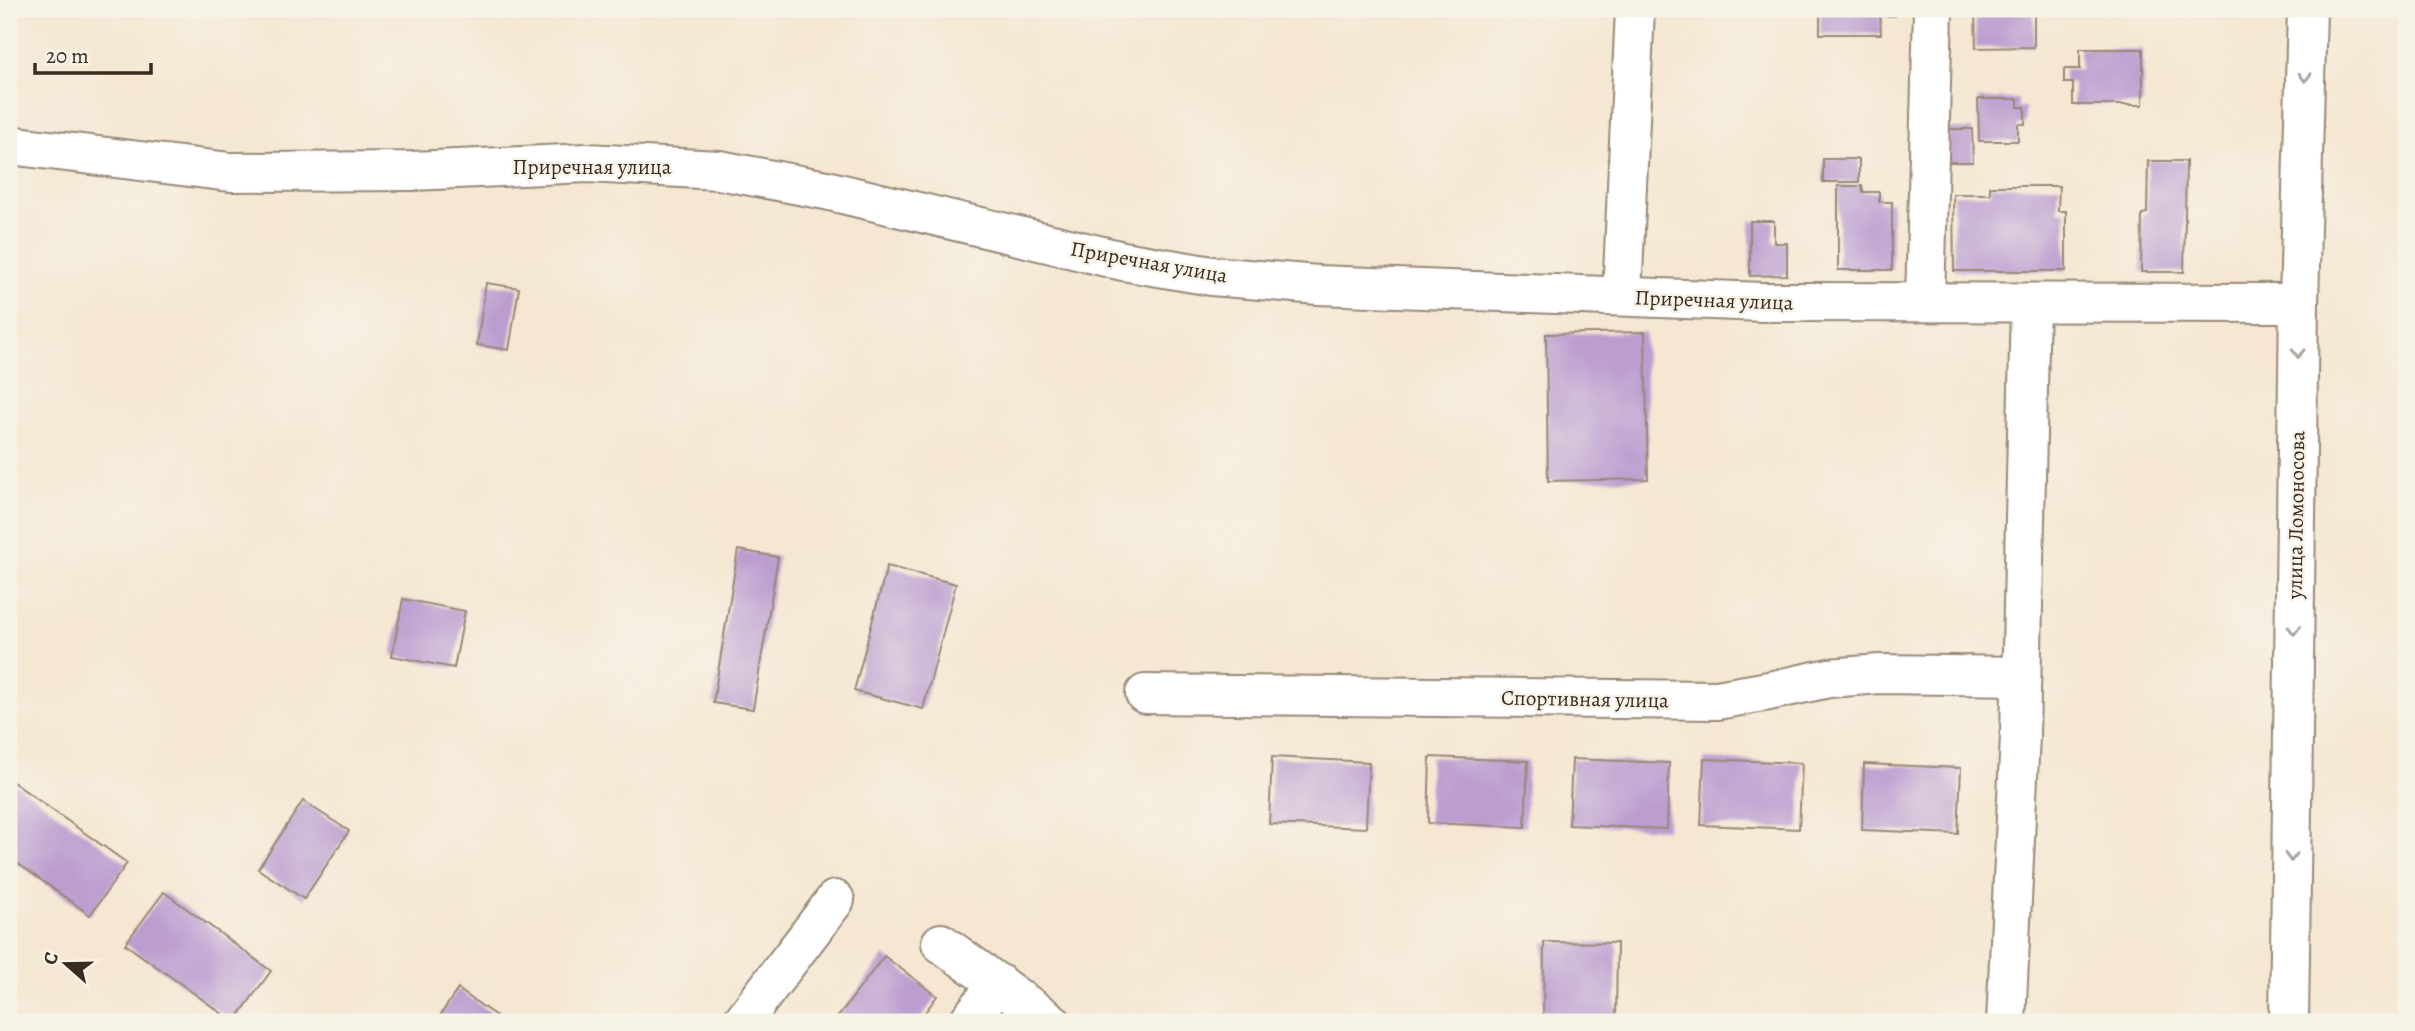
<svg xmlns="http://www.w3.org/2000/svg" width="2415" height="1031" viewBox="0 0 2415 1031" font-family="Alegreya,serif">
<rect width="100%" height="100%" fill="#f7f3e8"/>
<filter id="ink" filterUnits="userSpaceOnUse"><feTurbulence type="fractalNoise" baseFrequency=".0143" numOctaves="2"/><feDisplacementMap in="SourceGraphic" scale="14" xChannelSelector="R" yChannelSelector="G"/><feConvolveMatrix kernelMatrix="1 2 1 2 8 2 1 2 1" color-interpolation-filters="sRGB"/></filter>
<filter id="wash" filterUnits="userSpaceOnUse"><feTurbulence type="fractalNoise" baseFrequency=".00686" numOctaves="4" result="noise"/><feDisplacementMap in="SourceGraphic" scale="28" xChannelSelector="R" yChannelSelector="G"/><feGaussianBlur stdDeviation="1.57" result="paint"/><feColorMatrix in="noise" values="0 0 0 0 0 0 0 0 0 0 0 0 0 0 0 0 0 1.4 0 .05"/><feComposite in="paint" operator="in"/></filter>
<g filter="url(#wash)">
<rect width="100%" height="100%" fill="#f5e7d2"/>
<g id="blocks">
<g fill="#bb9dd0">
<polygon points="1820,9 1895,9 1895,16 1880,16 1881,34 1820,34"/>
<polygon points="1975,9 2034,9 2034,47 1976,48"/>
<polygon points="2080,49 2143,49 2143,105 2073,105 2073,83 2064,83 2064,69 2080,69"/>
<polygon points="1978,99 2018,99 2018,107 2025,107 2025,124 2018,124 2018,141 1979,141"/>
<polygon points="1948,129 1972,129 1973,162 1948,162"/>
<rect x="1823" y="159" width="36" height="23"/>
<polygon points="2148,161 2186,161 2184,272 2141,272 2142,214 2147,213"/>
<polygon points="1838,186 1862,186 1863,192 1879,192 1879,202 1892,202 1892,270 1838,270"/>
<polygon points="1990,186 2059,186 2058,211 2066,211 2066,271 1954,271 1953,194 1990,194"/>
<polygon points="1750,221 1774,221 1774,243 1787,243 1787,275 1750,276"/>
<polygon points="486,283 519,288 509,350 477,345"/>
<polygon points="1645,332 1648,479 1548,481 1546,334"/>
<polygon points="738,550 778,557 753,709 713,703"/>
<polygon points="887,566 956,584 923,709 854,691"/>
<polygon points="403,599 465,611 454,668 392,656"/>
<polygon points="1272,757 1369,762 1366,828 1269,824"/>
<polygon points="1430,757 1528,761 1525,827 1428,823"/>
<polygon points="1572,759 1669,763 1667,829 1569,825"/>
<polygon points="1704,759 1802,763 1799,829 1701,825"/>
<polygon points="1864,764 1961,768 1958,834 1862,830"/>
<polygon points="10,780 127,863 90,915 9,857"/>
<polygon points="303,801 349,831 304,899 258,869"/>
<polygon points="164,892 271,971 234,1022 125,944"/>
<polygon points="1544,942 1617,943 1616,1022 1543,1022"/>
<polygon points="884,956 937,996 918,1022 834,1022"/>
<polygon points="458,989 496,1016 491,1022 453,1022 441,1014"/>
</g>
</g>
</g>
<g filter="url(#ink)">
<use href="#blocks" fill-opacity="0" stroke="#988878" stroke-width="2"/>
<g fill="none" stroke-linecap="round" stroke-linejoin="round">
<g stroke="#988878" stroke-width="42">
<g id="minor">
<polyline points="9,145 230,172 412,171 587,163 719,170 826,190 1123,261 1212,276 1318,285 1763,302 2299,303"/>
<polyline points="1623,275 1635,9"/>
<polyline points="1925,302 1933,9"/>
<polyline points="1145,694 1717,700 1769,691 1829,678 1880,674 2021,676"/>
<polyline points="941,943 1051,1022"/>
<polyline points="742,1022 835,900"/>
<polyline points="968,1022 998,983"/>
<polyline points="2006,1022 2020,736 2030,303"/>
<polyline points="2289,1022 2299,303 2307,9"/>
</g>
</g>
<use href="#minor" stroke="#fff" stroke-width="38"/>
</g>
<defs><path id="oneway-chevron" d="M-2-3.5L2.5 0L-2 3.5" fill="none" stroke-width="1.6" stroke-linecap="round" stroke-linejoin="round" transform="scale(1.75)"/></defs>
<g stroke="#a79f9a">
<use href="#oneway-chevron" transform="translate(2305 77) rotate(92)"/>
<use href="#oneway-chevron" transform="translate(2298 353) rotate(91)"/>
<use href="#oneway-chevron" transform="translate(2294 630) rotate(91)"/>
<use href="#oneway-chevron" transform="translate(2291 857) rotate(91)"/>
</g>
</g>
<g text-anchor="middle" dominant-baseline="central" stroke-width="5" stroke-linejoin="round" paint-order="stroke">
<g font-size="21" fill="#3b2a1e" stroke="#f7f3e8">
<text x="592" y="167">Приречная улица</text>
<text transform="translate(1149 262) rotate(10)">Приречная улица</text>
<text transform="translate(1714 300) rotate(2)">Приречная улица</text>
<text transform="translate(2296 515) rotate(-89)">улица Ломоносова</text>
<text transform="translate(1585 699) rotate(1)">Спортивная улица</text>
</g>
</g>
<rect width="2415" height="1031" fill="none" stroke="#f7f3e8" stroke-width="35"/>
<g transform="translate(66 964) rotate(290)" stroke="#f7f3e8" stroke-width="5" paint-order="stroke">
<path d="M0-5L12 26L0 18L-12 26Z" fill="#3b2a1e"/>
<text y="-10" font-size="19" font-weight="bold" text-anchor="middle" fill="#3b2a1e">С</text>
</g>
<path d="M35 63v10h116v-10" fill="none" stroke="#3b2a1e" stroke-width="3.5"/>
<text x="46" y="63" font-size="21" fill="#3b2a1e" stroke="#f7f3e8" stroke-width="5" paint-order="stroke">20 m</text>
</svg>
